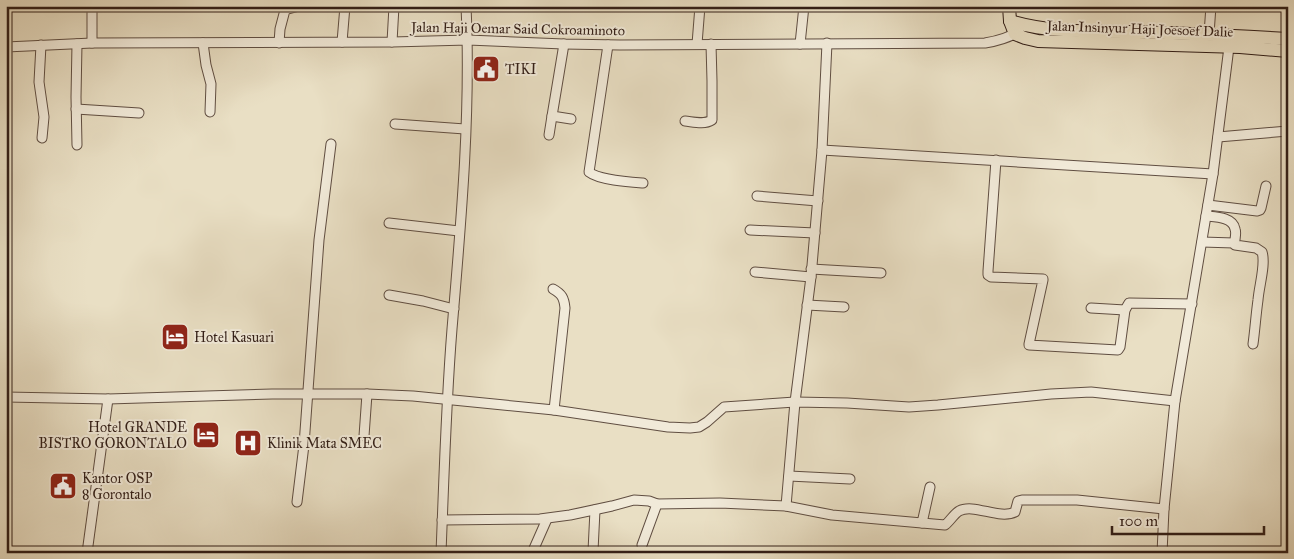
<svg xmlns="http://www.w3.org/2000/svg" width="1294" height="559" viewBox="0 0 1294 559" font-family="'IM FELL Great Primer',serif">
<rect width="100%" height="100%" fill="#e9dfc4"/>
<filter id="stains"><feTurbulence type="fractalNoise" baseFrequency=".004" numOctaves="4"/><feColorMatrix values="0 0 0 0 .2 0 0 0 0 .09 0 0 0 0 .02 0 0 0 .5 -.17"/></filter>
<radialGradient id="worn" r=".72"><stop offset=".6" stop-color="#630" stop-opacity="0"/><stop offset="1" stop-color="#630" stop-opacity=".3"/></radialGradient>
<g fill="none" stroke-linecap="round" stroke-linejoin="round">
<g stroke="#604e42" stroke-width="11">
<g id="minor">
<polyline points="1209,34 1211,6"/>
<polyline points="342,42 345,6"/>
<polyline points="392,42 394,6"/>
<polyline points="92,43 92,6"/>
<polyline points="203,43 206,65 211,84 210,112"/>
<polyline points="279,43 280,29 285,10 288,9 299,6"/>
<polyline points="564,44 552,116 571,119"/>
<polyline points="697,44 700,6"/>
<polyline points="800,44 804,6"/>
<polyline points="41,45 39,82 44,117 42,138"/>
<path d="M608 45 589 172C599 180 629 182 643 183"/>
<path d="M6 47 92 43 392 42 468 40 564 44 620 45 985 43C997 41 1009 38 1019 31"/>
<polyline points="76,109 139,113"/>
<path d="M685 121C694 122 704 125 712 120V81L711 44"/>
<polyline points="395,124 465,129"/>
<polyline points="549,135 552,116"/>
<polyline points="1218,137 1288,131"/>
<polyline points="77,145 76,97 77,44"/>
<polyline points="822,150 1213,174"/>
<polyline points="996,160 988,271 988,275 991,277 1043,279 1043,280 1029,344 1029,345 1118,350 1120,347 1125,310 1129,303 1192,304"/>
<polyline points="757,196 818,201"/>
<polyline points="1208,205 1257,211 1260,210 1261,208 1266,186"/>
<path d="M1206 216C1216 217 1233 217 1235 229 1237 234 1234 239 1235 245L1256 248 1262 252C1266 264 1259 286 1258 300 1256 314 1255 329 1253 344"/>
<polyline points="389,223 459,231"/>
<polyline points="750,230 815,233"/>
<polyline points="1202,242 1234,243"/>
<polyline points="811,269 881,273"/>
<polyline points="755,272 811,277"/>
<path d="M553 289C562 294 564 298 565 308L554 410"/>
<polyline points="389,295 423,301 454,309"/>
<polyline points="807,305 844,307"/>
<polyline points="1091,308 1125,310"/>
<polyline points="6,397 108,399 272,394 367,394 413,396 554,410 668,427 690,428 699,427 707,422 724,407 795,402 847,403 909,407 938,405 1051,394 1091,392 1175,401"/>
<polyline points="364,436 367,394"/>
<polyline points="789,476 850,479"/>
<polyline points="297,502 304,445 319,240 331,144"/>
<polyline points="786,506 795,402 811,277 822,150 827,43"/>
<polyline points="442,520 540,519 570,515 612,506 634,500 649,501 657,504 720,503 786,506 832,515 922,523 930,487"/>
<path d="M922 523 945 525C950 521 954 514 959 511 974 503 999 520 1015 512L1018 501 1022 500H1077L1164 509"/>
<polyline points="642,545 657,504"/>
<polyline points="593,551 595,510"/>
<polyline points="87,553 108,399"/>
<path d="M441 553C444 478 446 403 452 329 461 223 471 112 466 6"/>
<polyline points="532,553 547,519"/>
<polyline points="1162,553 1164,509 1175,401 1213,174 1229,47"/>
</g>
</g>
<g stroke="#321e17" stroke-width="14">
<g id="primary">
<polyline points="1009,6 1010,21 1015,34 1025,38 1038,41 1240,47 1288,51"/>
<path d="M1010 21C1049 33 1091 31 1131 32 1184 33 1236 36 1288 39"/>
</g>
</g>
<use href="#minor" stroke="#f1ead9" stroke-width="9"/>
<use href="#primary" stroke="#e9dfc4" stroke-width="12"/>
</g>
<defs>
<g id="civic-square" transform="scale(1.4375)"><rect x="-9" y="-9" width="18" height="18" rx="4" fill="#8f2418" stroke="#f1ead9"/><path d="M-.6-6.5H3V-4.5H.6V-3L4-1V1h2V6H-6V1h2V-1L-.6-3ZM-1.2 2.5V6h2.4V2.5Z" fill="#fff"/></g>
<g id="hotel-square" transform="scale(1.4375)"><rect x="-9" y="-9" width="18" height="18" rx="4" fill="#8f2418" stroke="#f1ead9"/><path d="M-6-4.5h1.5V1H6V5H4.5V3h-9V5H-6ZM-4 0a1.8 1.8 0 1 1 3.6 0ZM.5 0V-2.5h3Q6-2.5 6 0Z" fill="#fff"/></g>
<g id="hospital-square" transform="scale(1.4375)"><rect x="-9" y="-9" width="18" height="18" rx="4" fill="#8f2418" stroke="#f1ead9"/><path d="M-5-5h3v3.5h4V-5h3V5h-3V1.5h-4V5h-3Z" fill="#fff"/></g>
</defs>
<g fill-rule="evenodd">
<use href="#civic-square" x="486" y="69"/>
<use href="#hotel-square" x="175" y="337"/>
<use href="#hotel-square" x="206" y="435"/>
<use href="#hospital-square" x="248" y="443"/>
<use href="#civic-square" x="63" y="486"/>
</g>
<g text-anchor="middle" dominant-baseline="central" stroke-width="4" stroke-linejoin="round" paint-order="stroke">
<g font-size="14" fill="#321e17" stroke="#f1ead9">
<text transform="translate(518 29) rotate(1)">Jalan Haji Oemar Said Cokroaminoto</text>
<text transform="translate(1140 29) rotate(2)">Jalan Insinyur Haji Joesoef Dalie</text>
</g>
<g font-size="14" fill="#321e17" stroke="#f1ead9" text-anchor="start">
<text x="505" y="69">TIKI</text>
<text x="194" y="337">Hotel Kasuari</text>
<text x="187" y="427" text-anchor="end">Hotel GRANDE<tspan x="187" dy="16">BISTRO GORONTALO</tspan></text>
<text x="267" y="443">Klinik Mata SMEC</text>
<text x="82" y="478">Kantor OSP<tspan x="82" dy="16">8 Gorontalo</tspan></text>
</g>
</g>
<rect width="1294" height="559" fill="none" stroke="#e9dfc4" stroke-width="25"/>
<rect x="8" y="8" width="1279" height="544" fill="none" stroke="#321e17" stroke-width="2.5"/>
<rect x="12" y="12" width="1269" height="534" fill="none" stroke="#321e17"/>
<path d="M1112 526v8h152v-8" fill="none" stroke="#321e17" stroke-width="2.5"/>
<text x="1119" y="526" font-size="15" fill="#321e17" stroke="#f1ead9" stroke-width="4" paint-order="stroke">100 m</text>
<rect width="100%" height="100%" filter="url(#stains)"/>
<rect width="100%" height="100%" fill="url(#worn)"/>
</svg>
